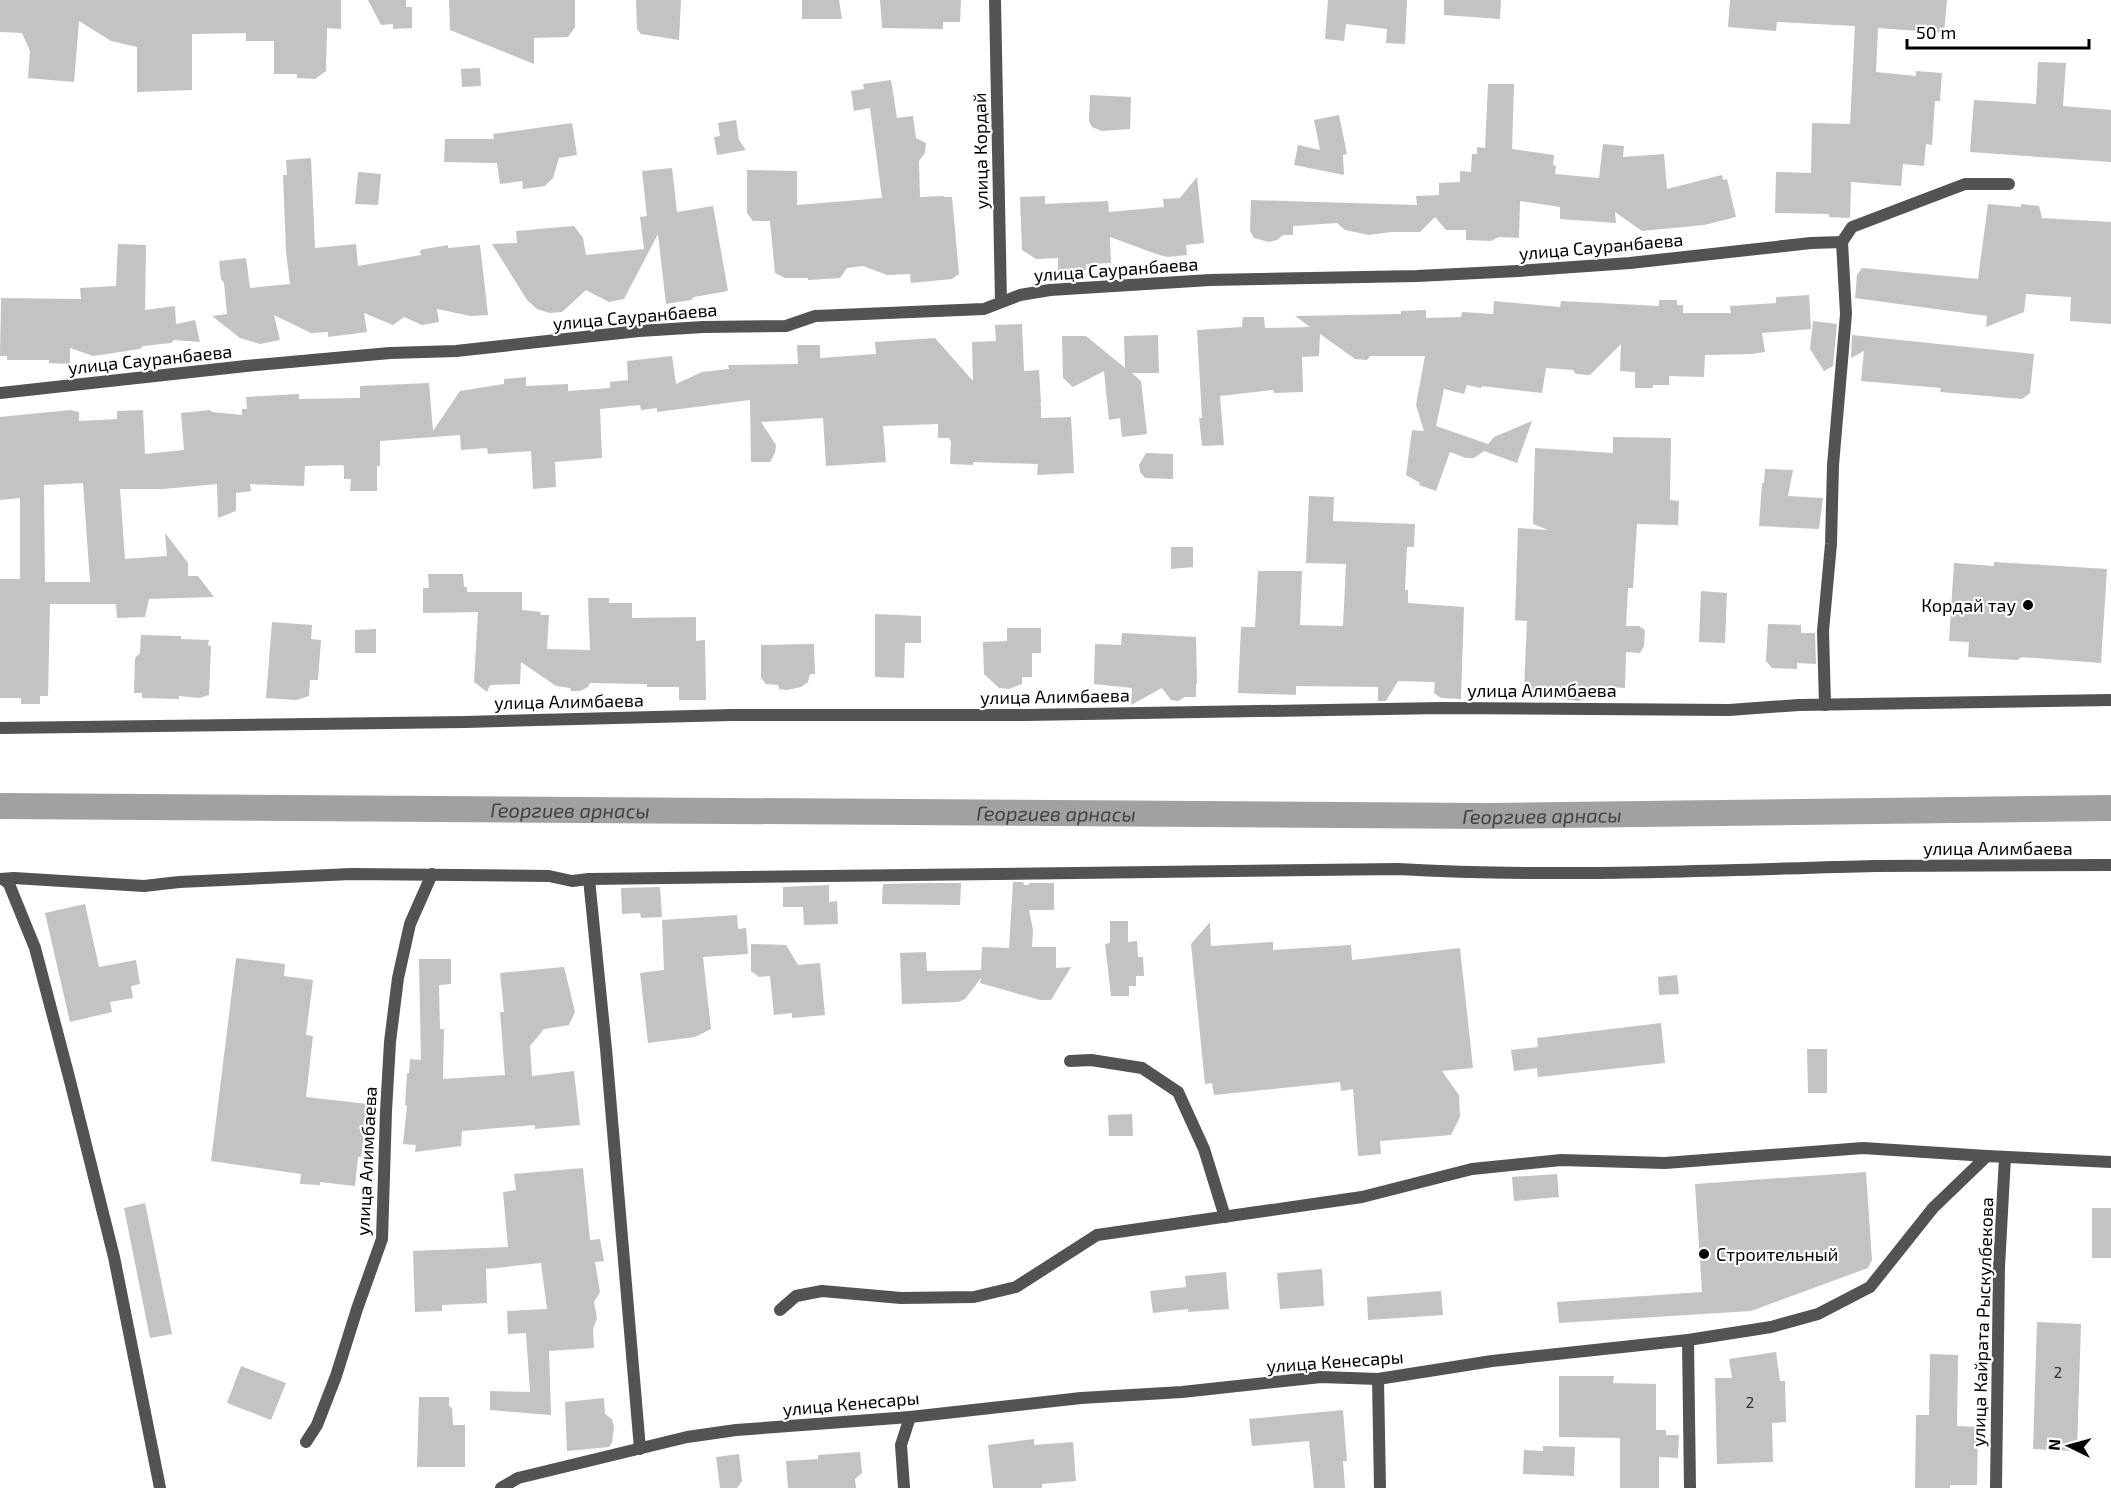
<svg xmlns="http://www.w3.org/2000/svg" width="2111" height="1488" viewBox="0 0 2111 1488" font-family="'Exo 2',sans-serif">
<rect width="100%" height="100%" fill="#fff"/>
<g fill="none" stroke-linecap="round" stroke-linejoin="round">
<path stroke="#a1a1a1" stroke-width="26" id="s1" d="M0 806 1487 816 2111 808"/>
</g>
<g fill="#c3c3c3" fill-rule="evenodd">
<polygon points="0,0 341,0 341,29 327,28 326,71 315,79 297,78 297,74 274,74 274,41 246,41 246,33 192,34 192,90 137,92 137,47 111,41 79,21 74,82 28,78 30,51 22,33 0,32"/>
<polygon points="368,0 406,0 406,7 412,7 412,28 393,29 393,24 381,25"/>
<polygon points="449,0 575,0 575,27 568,37 534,38 534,64 450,30"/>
<polygon points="636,0 681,0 679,40 641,34 637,29"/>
<polygon points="802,0 839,0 842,19 802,19"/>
<polygon points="880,0 961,0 960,22 943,22 943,29 882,28"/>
<polygon points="1328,0 1407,0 1405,44 1386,43 1387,29 1346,24 1344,41 1325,39"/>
<polygon points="1444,0 1501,0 1500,19 1444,15"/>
<polygon points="1730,0 1947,0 1944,33 1878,28 1876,72 1916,76 1916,71 1942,73 1940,101 1935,101 1932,145 1926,144 1924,166 1903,164 1901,186 1851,182 1850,218 1829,217 1829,214 1775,213 1776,172 1811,173 1812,123 1850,124 1855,26 1777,22 1776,31 1728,27"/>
<polygon points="2038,62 2066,63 2063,106 2111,110 2111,162 1970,152 1974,100 2036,104"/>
<polygon points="480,68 481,86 462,87 461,69"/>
<polygon points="891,80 897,118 913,116 916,138 926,143 925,153 919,161 920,197 944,196 945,197 952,197 959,274 952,279 911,283 910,274 887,275 863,266 847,268 840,278 808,280 808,278 785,278 775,273 770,221 753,221 747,213 747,170 797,171 797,205 882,198 870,108 854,111 851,91 864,89 863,84"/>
<polygon points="1488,84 1514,84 1512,149 1554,155 1553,165 1556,166 1555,174 1599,178 1603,144 1624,146 1623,157 1664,154 1667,189 1722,175 1723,180 1727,179 1736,217 1704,225 1642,231 1615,212 1616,223 1560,219 1560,207 1520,201 1519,238 1499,237 1491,241 1466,240 1466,230 1446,230 1435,217 1420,232 1391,232 1369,235 1345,230 1337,223 1293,226 1293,235 1283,235 1277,240 1269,242 1254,238 1250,231 1251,200 1417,205 1416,196 1439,195 1439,183 1460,182 1460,171 1471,172 1472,154 1477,154 1477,147 1485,148"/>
<polygon points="1090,95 1131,97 1130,129 1102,131 1092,127 1089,121"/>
<polygon points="1339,115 1347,154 1343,155 1344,175 1294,165 1298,145 1320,150 1314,120"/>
<polygon points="736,120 739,140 746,150 717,155 714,137 720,136 718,123"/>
<polygon points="572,123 577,155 559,158 553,178 545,186 523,189 522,181 500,184 497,163 444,162 445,139 494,139 493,134"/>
<polygon points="311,158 315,248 356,244 358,266 421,255 420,250 448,245 448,248 480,245 488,315 471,316 437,309 439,322 422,325 404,317 393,325 364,313 367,332 328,337 328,332 311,333 274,315 280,340 260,344 240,338 212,316 227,314 224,283 221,279 219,261 246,258 250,288 290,284 286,251 283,175 287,175 286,160"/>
<polygon points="672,168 677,212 713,206 728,291 694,297 691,300 666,304 658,234 624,299 609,302 586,290 562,312 549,313 537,309 527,300 492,244 517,243 516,231 574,226 583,238 586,255 644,249 640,217 647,216 642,171"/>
<polygon points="358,172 381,174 378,205 355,204"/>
<polygon points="1197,177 1204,243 1186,245 1187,255 1168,257 1159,255 1110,237 1111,263 1086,264 1086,270 1058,271 1058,258 1036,259 1022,250 1020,197 1045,196 1045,204 1108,201 1109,212 1164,207 1163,199 1180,198"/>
<polygon points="1988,204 2021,207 2021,204 2039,206 2042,218 2111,222 2111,324 2070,321 2071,297 2026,294 2024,312 1986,327 1987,316 1855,298 1857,275 1862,268 1978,279"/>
<polygon points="118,244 146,245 145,310 175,306 176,324 195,320 200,342 174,340 171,343 143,346 140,349 93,356 70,348 70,364 49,363 49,360 7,360 7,356 0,356 1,298 81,299 80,288 116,286"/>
<polygon points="1809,295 1811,329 1762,333 1765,352 1752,354 1705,355 1704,377 1669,376 1669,385 1653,385 1653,388 1635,388 1635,372 1620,371 1621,344 1590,375 1576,374 1573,370 1546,368 1542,393 1482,386 1481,388 1467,385 1464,394 1444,389 1436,426 1488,444 1494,437 1532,421 1517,463 1484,451 1474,458 1466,458 1450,452 1436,491 1419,485 1420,483 1406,475 1412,430 1424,431 1416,405 1425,356 1370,356 1367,360 1355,359 1320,334 1319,356 1302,357 1303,392 1274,393 1273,390 1220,396 1224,445 1202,446 1199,418 1202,418 1197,330 1242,327 1243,317 1264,317 1265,328 1310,327 1295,316 1401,314 1401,311 1426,310 1426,318 1461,317 1462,312 1493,314 1494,301 1560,307 1561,301 1659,306 1659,300 1677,300 1677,305 1683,305 1683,313 1731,313 1730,306 1776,303 1776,297"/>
<polygon points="1813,321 1837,324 1833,366 1824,371 1810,349"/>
<path d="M1022 324 1024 371 1039 370 1041 403 1039 404 1041 405V418L1071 417 1074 473 1037 475 1038 464 973 462V465L950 464 951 442 949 438H938V424L883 426 886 462 826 466 823 418 761 422 776 445 775 453 770 462H751L750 400 657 412V408L641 410 640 405 600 409 602 458 555 462 556 487 533 489 531 451 488 454 487 448 461 450 460 435 380 441V466H377V491H350L351 479H344V466L342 465 305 466 304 486 250 484 251 491 236 493V511L218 518 217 484 163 489H120L125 559 167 556 165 533 188 563V576H198L214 597 149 599 145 617 117 618 116 604H50L48 696H40V704H21V698H0V579H20V498L0 500V417L70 410 79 412V421L117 419V411L143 410 145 454 184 450 181 413 210 410 212 412 242 415V409H247L246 397 299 394V399L360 398V386L429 383 433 431 460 391 504 384V379L526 377V386L568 384V391L610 388V382L628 380 627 361 672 356 676 384 702 372 729 369 728 365 798 364 797 345H820V358L876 354 875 342 935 338 973 381 972 342 996 341 995 325ZM83 483 90 582H45L44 485Z"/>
<polygon points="1158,335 1159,373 1132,373 1141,381 1147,434 1122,437 1120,418 1109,420 1104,371 1073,387 1063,378 1062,336 1086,336 1125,368 1124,336"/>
<polygon points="1852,335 2034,354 2030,393 2022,399 1940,392 1941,388 1861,381 1864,351 1851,358"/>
<polygon points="1613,437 1671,438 1670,500 1679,501 1678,525 1637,524 1633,588 1628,588 1626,626 1639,626 1645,630 1644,646 1640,653 1626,652 1625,688 1592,686 1591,697 1579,701 1562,699 1553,692 1534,696 1530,695 1524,689 1527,621 1515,620 1518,528 1548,530 1533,524 1535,448 1613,453"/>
<polygon points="1146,453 1173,454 1173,479 1145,478 1140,472 1139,465"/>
<polygon points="1765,469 1793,470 1788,496 1823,498 1819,529 1759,526 1762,483 1764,483"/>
<polygon points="1309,496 1334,497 1333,521 1415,524 1414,547 1407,547 1405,590 1408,590 1408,603 1464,607 1461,699 1441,698 1434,693 1435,682 1398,681 1386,701 1378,701 1378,687 1296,686 1296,695 1238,693 1241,627 1255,627 1258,571 1302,571 1300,625 1343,626 1346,564 1306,563"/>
<polygon points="1171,547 1193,547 1193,567 1171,569"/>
<polygon points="1994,562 2107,569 2101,663 2022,657 2017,660 1968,657 1969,642 1949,641 1954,563 1994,566"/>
<polygon points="428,574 463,574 464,587 467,587 467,592 522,592 522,610 541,612 540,615 549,615 547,649 590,650 588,598 609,598 609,603 632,603 632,618 696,617 696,641 705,640 706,700 679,700 679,687 647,687 647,684 590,683 588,687 580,691 571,691 570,688 556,686 521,662 520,684 490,685 487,692 474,682 478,612 423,613 423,588 429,588"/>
<polygon points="1701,591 1727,593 1725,643 1699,642"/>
<polygon points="875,614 921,616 921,643 905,643 904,678 875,677"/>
<polygon points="272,622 312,625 311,639 321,640 318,680 310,680 309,696 297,700 266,698"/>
<polygon points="1768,624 1801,625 1801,633 1815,633 1816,664 1797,663 1797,669 1772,668 1766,661"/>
<polygon points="1007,628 1041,628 1041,653 1032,653 1032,677 1022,677 1022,684 1009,689 999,688 984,674 983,642 1007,641"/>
<polygon points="376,629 376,653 355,653 355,630"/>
<polygon points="1122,633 1196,637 1197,683 1196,683 1196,697 1185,697 1178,701 1171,700 1162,688 1131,705 1132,688 1094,684 1095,644 1121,645"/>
<polygon points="141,635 181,636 181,639 209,640 208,645 211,646 209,695 200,698 179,696 179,699 142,698 142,693 134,693 135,658 140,653"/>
<polygon points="814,644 815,674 810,674 808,682 801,687 787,690 779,689 778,685 766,684 761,678 761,645"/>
<polygon points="1013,882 1023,882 1024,885 1029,885 1029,883 1054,883 1054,910 1029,910 1033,930 1032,947 1056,947 1056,968 1071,967 1051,1000 1040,1000 980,983 981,978 965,999 958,1002 902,1004 900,953 926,952 927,971 981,970 982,947 1009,948"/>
<polygon points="930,883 961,883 960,905 882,904 883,884"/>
<polygon points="829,885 829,902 837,901 838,924 804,925 803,907 783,907 783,887"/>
<polygon points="660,887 662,917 641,918 640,913 622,914 621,888"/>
<polygon points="85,904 99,967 136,960 140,984 131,986 133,998 110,1002 112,1012 70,1022 45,913"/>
<polygon points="737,915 738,929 746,928 748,954 703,957 711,1029 695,1037 648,1043 640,973 664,970 662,920"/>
<polygon points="1110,921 1128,921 1128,942 1137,941 1138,957 1143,957 1144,976 1136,976 1136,986 1129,986 1129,996 1111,996 1105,944 1110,943"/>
<polygon points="1210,922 1211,946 1273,942 1273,950 1351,945 1352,960 1460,948 1473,1068 1442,1071 1459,1095 1460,1117 1451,1135 1380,1141 1381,1154 1358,1156 1353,1089 1341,1091 1340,1082 1214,1095 1212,1083 1205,1084 1191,944"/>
<polygon points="751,944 786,945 798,965 820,963 825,1015 792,1018 792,1013 774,1015 770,976 759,977 751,971"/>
<polygon points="236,958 285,964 284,976 313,980 306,1035 313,1036 306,1097 368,1104 361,1157 358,1157 355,1186 320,1182 320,1185 300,1184 301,1174 211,1161"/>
<polygon points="419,959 451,959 451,984 439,985 440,1029 444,1029 443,1079 505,1075 500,1012 504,1012 500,973 564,967 575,1012 569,1025 544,1029 530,1046 532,1076 574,1071 580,1125 535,1129 535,1125 462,1131 461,1146 415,1152 416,1145 403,1144 407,1106 405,1105 407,1073 409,1073 410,1059 421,1060"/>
<polygon points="1677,975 1679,994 1659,995 1658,977"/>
<polygon points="1661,1023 1665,1063 1538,1077 1537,1068 1514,1071 1511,1050 1538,1047 1537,1038"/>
<polygon points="1807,1049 1827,1049 1827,1093 1808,1093"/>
<polygon points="1132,1114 1133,1136 1109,1136 1108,1115"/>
<polygon points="583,1168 590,1240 600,1239 604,1261 595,1262 600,1292 594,1302 597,1318 593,1329 594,1348 549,1351 551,1415 490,1410 490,1391 530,1392 526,1333 508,1334 507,1311 547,1309 541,1263 486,1269 487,1303 442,1305 442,1311 415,1312 413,1251 508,1247 503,1192 516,1190 514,1174"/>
<polygon points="1866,1172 1872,1260 1868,1268 1751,1311 1559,1323 1557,1302 1702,1292 1695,1184"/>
<polygon points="1557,1174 1559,1197 1514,1201 1512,1177"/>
<polygon points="145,1203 172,1334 150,1338 124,1208"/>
<rect x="2092" y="1208" width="19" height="50"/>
<polygon points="1322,1269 1324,1306 1280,1309 1277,1273"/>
<polygon points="1226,1272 1229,1309 1188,1312 1188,1309 1153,1313 1150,1291 1186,1287 1185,1276"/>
<polygon points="1441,1291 1443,1315 1368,1320 1367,1297"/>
<polygon points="2037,1322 2081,1324 2077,1451 2033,1449"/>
<polygon points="1776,1352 1780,1381 1785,1381 1786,1422 1772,1423 1773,1462 1717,1464 1715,1378 1732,1378 1729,1359"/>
<polygon points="1930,1354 1958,1355 1957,1426 1978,1427 1977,1485 1950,1485 1950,1488 1915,1488 1916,1415 1929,1415"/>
<polygon points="241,1366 286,1383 271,1420 227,1403"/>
<polygon points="1559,1376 1614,1376 1613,1383 1656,1384 1656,1430 1666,1430 1666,1435 1679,1435 1678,1458 1659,1457 1659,1488 1620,1488 1620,1438 1559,1437"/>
<polygon points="419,1397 449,1397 449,1406 452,1408 453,1425 465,1425 465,1467 417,1467"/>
<polygon points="604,1398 605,1414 612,1419 614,1427 612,1443 609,1447 567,1451 565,1402"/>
<polygon points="1343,1410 1347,1461 1343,1461 1345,1488 1314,1488 1309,1441 1252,1446 1249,1419"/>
<polygon points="1034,1439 1034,1445 1073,1442 1076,1481 1042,1484 1042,1488 993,1488 988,1445"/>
<polygon points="1543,1446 1575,1447 1574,1476 1523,1474 1524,1450 1543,1451"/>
<polygon points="860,1452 862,1473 855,1479 856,1488 788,1488 786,1461 818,1459 818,1455"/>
<polygon points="739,1454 742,1481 737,1488 720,1488 716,1457"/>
</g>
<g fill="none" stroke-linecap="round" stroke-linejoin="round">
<g stroke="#535353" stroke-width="12">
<polyline points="1070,1061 1091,1060 1142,1068 1178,1092 1204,1149 1225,1217"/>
<polyline points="780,1310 796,1296 822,1291 901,1298 974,1297 1016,1287 1097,1235 1362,1197 1472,1169 1561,1160 1665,1163 1863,1148 1987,1156"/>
</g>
<g stroke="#535353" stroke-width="12">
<polyline points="995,0 1001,302"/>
<polyline points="1842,242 1852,227 1965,184 2009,184"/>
<polyline points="0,393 246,366 390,353 456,351 639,331 703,327 786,326 815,316 984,309 1020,295 1050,290 1210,280 1417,276 1518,271 1630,263 1811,243 1842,242"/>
<polyline points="1825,705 1823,631 1831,544 1833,465 1846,314 1842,242"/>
<polyline points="0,728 465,722 732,715 1026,715 1442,708 1729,710 1799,705 2111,700"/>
<path d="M0 879 14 878 144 886 179 882 351 874 549 876 572 881 589 879 1398 869C1557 878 1716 870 1875 866 1953 865 2032 866 2111 865"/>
<polyline points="3,879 9,884 35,948 69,1077 114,1257 160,1488"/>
<polyline points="589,879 606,1049 640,1449"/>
<polyline points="1688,1340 1690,1488"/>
<polyline points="1378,1379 1380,1488"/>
<polyline points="306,1442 317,1425 336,1376 357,1309 382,1239 386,1111 390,1042 398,978 410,924 432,874"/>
<polyline points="501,1488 518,1478 687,1437 736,1430 910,1417 1081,1398 1182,1392 1321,1377 1378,1379 1492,1361 1688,1340 1771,1327 1818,1314 1870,1287 1933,1208 1987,1156 2111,1162"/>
<polyline points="904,1488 901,1445 910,1417"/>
<polyline points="1996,1488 1999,1267 2005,1157"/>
</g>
</g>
<g fill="#000" stroke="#fff" stroke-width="2">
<circle cx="2028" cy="605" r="6"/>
<circle cx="1704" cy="1254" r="6"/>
</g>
<g text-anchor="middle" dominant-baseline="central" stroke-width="4.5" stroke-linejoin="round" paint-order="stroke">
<g font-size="15" fill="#313131">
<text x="2058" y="1372">2</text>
<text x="1750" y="1402">2</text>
</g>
<g font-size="18" fill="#000" stroke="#fff">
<text transform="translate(980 151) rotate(-91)">улица Кордай</text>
<text transform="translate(1601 246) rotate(-5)">улица Сауранбаева</text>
<text transform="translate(1116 269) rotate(-4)">улица Сауранбаева</text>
<text transform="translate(635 316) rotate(-5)">улица Сауранбаева</text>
<text transform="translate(150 359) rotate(-6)">улица Сауранбаева</text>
<text x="1542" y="690">улица Алимбаева</text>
<text transform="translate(1055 696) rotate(-1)">улица Алимбаева</text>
<text transform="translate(569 701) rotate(-1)">улица Алимбаева</text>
<text x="1998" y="848">улица Алимбаева</text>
<text transform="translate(366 1161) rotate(-87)">улица Алимбаева</text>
<text transform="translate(1982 1322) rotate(-88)">улица Кайрата Рыскулбекова</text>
<text transform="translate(1335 1361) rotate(-4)">улица Кенесары</text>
<text transform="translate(851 1403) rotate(-5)">улица Кенесары</text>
</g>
<g font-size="18" fill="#000" stroke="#fff" text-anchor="end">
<text x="2016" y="605">Кордай тау</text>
<text x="1716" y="1254" text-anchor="start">Строительный</text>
</g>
<g font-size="20" font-style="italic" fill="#424242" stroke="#fff">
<text stroke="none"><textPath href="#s1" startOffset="570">Георгиев арнасы</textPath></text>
<text stroke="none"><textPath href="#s1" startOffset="1056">Георгиев арнасы</textPath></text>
<text stroke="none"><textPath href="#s1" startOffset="1542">Георгиев арнасы</textPath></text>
</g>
</g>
<g transform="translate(2069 1446) rotate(275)" stroke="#ffffff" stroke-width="4.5" paint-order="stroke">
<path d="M0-4.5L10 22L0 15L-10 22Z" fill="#000000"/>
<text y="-9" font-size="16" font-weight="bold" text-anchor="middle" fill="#000000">N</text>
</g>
<path d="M1907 39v9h182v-9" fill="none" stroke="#000000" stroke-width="3"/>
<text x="1916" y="39" font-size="18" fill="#000000" stroke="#ffffff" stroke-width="4.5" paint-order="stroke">50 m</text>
</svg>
